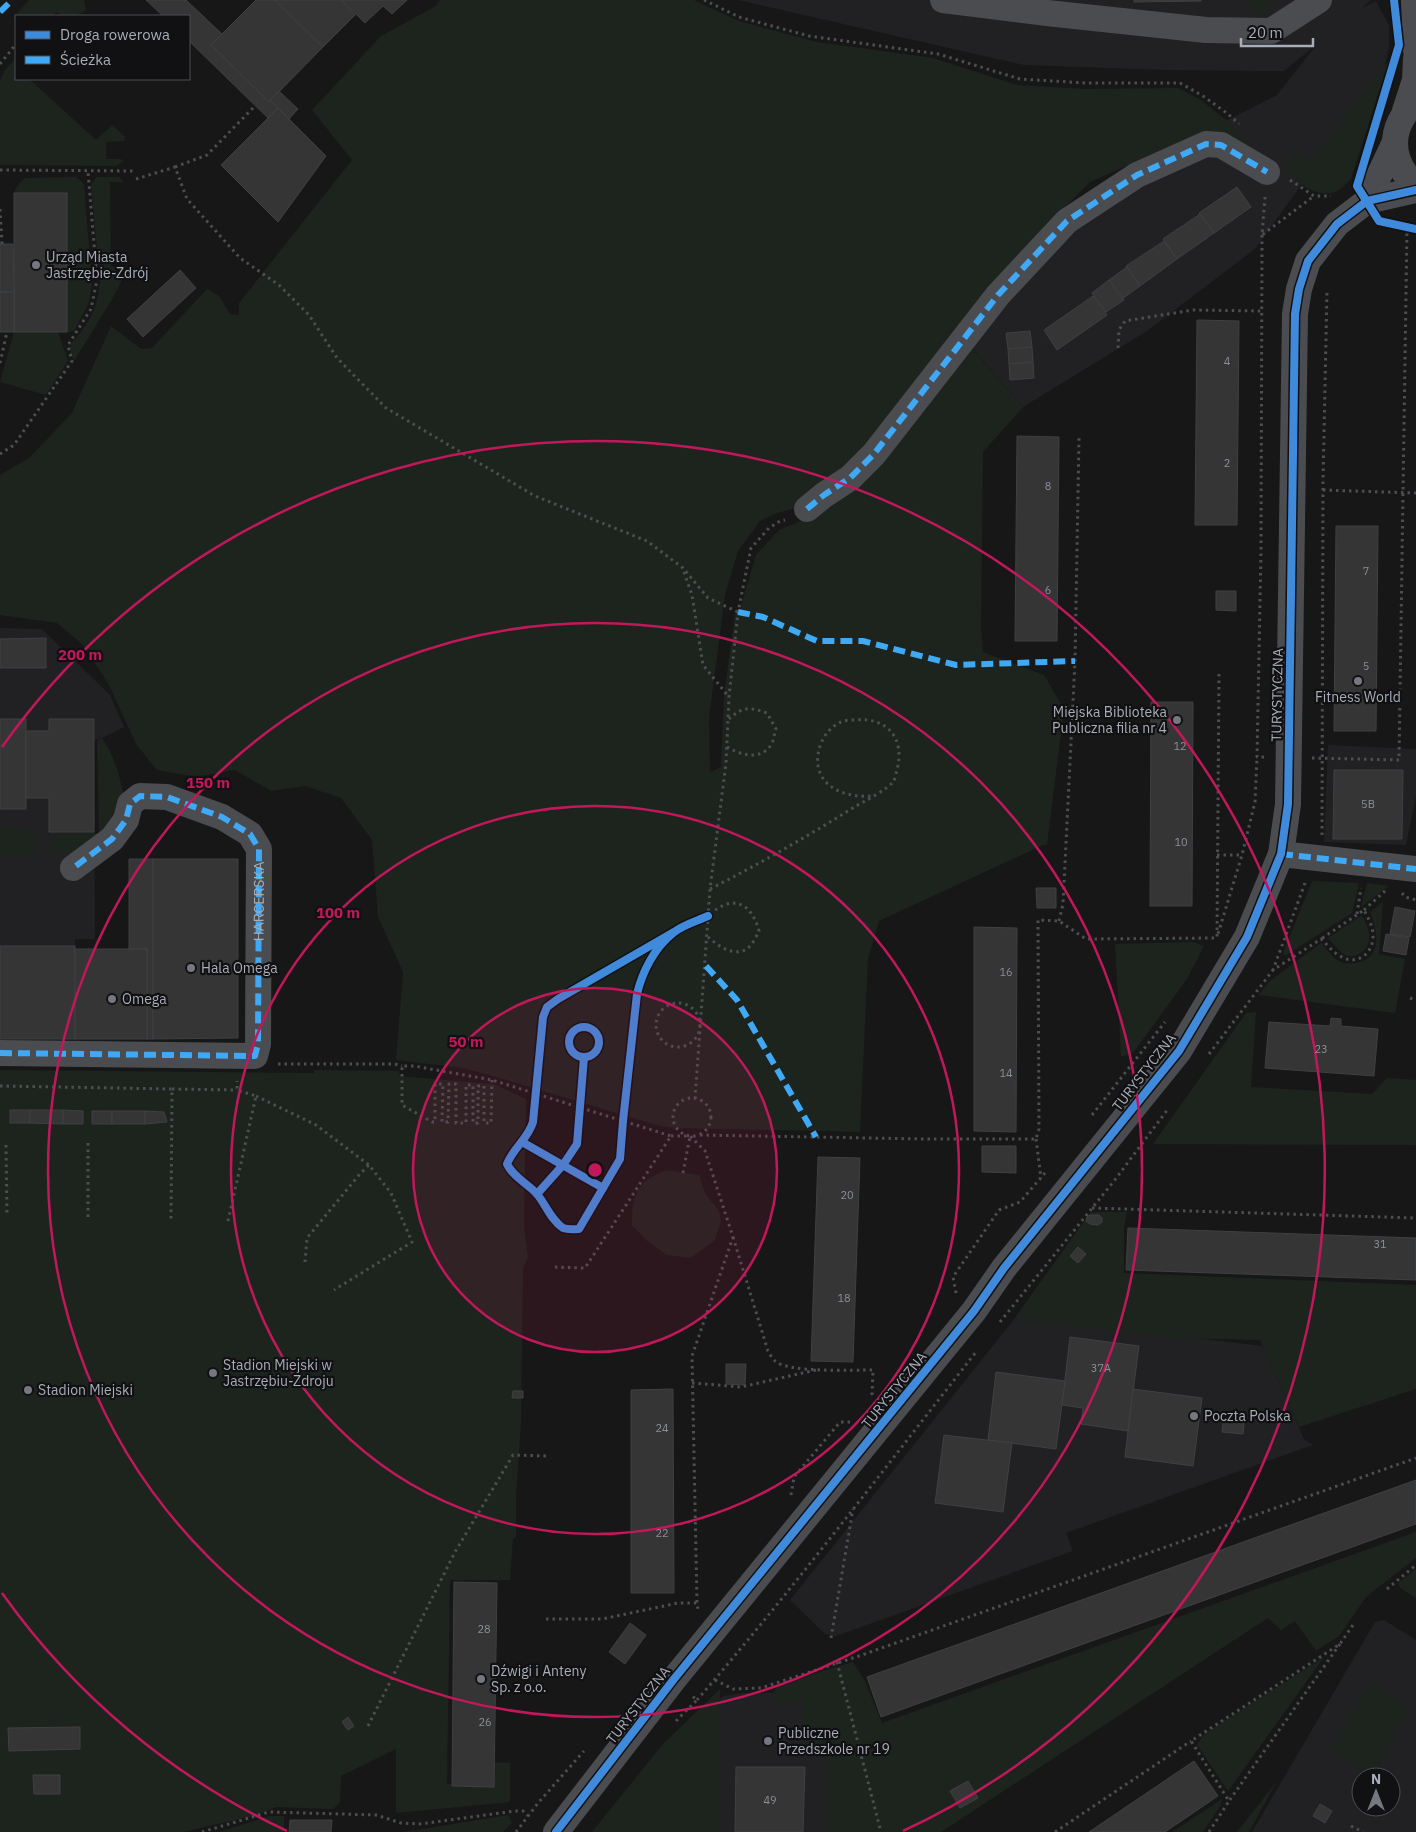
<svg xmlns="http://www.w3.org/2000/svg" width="1416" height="1832" viewBox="0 0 1416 1832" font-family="'IBM Plex Sans',sans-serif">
<rect width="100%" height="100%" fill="#171717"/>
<g fill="#212123" fill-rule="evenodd">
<polygon points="738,0 1371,0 1362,8 1376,1 1389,25 1389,47 1383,72 1255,249 1147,331 1023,407 959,333 1104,183 1277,95 1317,44 1284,71 1166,70 1024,65"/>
<polygon points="0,628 42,629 110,695 124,727 102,738 94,740 95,939 75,939 75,1039 0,1039"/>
<polygon points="1328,745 1416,749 1416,796 1406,845 1324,842"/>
<polygon points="1019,1313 1025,1318 1263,1346 1304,1439 1313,1445 1066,1533 1073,1551 836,1636 825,1634 790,1600"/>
<path d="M1384 1620 1416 1640V1832H1252L1375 1622ZM1361 1777H1391V1807H1361Z"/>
<polygon points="838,1692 875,1832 606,1832 723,1696 742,1693"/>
</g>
<g fill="#1d241e">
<path d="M29 0H84L86 10C75 17 67 19 56 12L52 16H16V19L13 18Z"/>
<polygon points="440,0 694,0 739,21 817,42 933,58 1017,85 1084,89 1178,88 1201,100 1231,124 1256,154 1163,150 1090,182 1050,222 865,456 796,508 774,514 760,521 738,551 725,595 709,718 710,772 721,767 724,696 735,614 751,617 740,609 756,555 779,530 820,513 968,344 1023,407 983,452 981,627 983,652 1044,675 1064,709 1047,845 1043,845 879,921 868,959 860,1132 676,1128 660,1126 490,1075 462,1068 396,1060 403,972 378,917 372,840 341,798 305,786 271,791 235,770 196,777 157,770 136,744 108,683 82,644 57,623 0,615 0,475 29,458 72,413 111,326 141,349 152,348 207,289 219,296 230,314 239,315 239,303 352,160 312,110 381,36 436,6"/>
<polygon points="1247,0 1266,0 1270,9 1266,14 1258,16 1247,6"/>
<polygon points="16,58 16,79 29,79 96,140 112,125 125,137 124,141 106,142 106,159 121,159 123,161 117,166 0,165 0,81 5,70"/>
<path d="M1389 60 1351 179C1346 184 1342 189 1335 192 1317 198 1291 182 1285 166L1295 150 1310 161Z"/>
<polygon points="76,177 84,184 92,284 89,303 74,331 67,332 67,193 14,193 17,186 25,178"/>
<path d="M97 177H119L123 182H110L111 267H119L125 274 111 301 74 361 71 353V344C90 322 97 310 100 281L91 184Z"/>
<polygon points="14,332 58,332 68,361 46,395 0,382"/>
<path d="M102 738C118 762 123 787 126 815L74 855 50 854V834L99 833 97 740Z"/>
<polygon points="0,827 37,832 38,856 0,856"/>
<polygon points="1312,881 1359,883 1352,913 1285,956 1283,953"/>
<polygon points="1367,883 1389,886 1361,907"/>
<path d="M1383 902 1379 954 1405 959 1395 1013 1258 995 1270 981 1321 943C1326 948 1331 956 1337 960 1343 964 1350 964 1356 963 1383 958 1378 931 1370 912Z"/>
<path d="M1362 915C1365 922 1371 932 1369 941 1367 953 1352 961 1342 953 1337 949 1333 943 1328 938Z"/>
<polygon points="1194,942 1204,946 1187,979 1133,1053 1121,1057 1115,944"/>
<polygon points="1256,1012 1251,1087 1372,1094 1387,1078 1416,1080 1416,1145 1153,1144 1246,1013"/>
<polygon points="0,1070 314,1073 314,1070 399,1071 400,1076 493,1084 494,1082 494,1084 526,1099 524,1226 528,1257 523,1268 521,1424 516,1494 516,1537 513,1539 510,1580 450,1580 447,1784 493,1785 494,1762 510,1763 510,1802 396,1813 396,1749 341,1776 340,1803 333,1809 276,1807 257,1815 183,1832 0,1832"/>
<path d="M666 1170 699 1175 706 1195 719 1211 721 1221 715 1240 691 1258 667 1255 646 1240 632 1225C632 1194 637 1182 666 1170Z"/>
<polygon points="1091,1212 1127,1212 1124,1228 1124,1273 1416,1285 1416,1389 1299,1427 1260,1340 1169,1338 1118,1331 1029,1322 1016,1316"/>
<polygon points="1416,1532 1416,1558 1366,1597 1339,1636 1316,1651 1295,1621 1281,1630 1268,1618 941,1832 825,1832 827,1747 802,1745 803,1703 769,1702 776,1688 825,1670 853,1662 865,1681 882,1723"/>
<polygon points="1416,1569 1416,1598 1400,1588 1398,1583"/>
<polygon points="1324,1657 1228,1791 1197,1745 1204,1734"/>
<polygon points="1370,1683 1411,1707 1372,1775 1330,1751"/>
<polygon points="720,1689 719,1832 592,1832 663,1744"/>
<polygon points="1277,1781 1249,1832 1237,1832"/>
<polygon points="1222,1799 1220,1806 1203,1832 1172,1832"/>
<polygon points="508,1815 512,1823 503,1832 404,1832"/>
<polygon points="270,1816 284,1816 284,1832 219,1832"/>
</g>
<g fill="#353536" stroke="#3f4043">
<polygon points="146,0 186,0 222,34 211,45 269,102 270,100 278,108 268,118 189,41 189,16 163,16"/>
<polygon points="256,0 275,0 323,47 269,102 211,45"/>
<polygon points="275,0 341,0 355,15 323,47"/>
<polygon points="341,0 407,0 392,14 383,6 365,23"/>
<polygon points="1134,0 1201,0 1201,1 1134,2"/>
<polygon points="279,91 298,109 289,119 270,100"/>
<polygon points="278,108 326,156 278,222 221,165"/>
<polygon points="1237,187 1251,207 1214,233 1199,213"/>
<rect x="14" y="193" width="53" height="139"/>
<polygon points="1200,214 1214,233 1177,259 1163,239"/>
<polygon points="1164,241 1177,259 1140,286 1126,266"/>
<polygon points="0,244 13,244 14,292 0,292"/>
<polygon points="1127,267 1140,286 1122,299 1109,280"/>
<polygon points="180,270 196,288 143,337 127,319"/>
<polygon points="1109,280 1124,300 1106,312 1092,293"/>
<rect x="0" y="292" width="14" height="40"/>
<polygon points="1093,296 1107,315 1057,350 1044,330"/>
<polygon points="1197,320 1239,321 1237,525 1195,525"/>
<polygon points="1030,331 1032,347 1008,349 1006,333"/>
<polygon points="1032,347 1033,362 1009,364 1008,349"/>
<polygon points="1033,362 1034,378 1010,380 1009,364"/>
<polygon points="1017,436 1059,437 1057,641 1015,641"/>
<polygon points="1336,526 1378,526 1376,731 1334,731"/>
<polygon points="1216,591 1236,591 1236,611 1216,610"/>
<polygon points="46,638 46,668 0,668 0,639"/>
<polygon points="1151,702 1193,702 1192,906 1150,906"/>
<rect x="0" y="719" width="26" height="90"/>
<polygon points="49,719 94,719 94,832 49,832 49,798 26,798 26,731 49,731"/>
<polygon points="1334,770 1403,770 1402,839 1333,839"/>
<polygon points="129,859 153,859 153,1039 147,1039 147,949 129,949"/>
<polygon points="153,859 238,859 238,1038 153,1039"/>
<polygon points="1036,888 1056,888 1056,908 1037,908"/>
<polygon points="1395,907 1415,911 1410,937 1390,934"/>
<polygon points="974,927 1017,928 1016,1132 974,1131"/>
<polygon points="1386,934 1409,938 1406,955 1383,951"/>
<rect x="0" y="946" width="75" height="93"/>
<rect x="75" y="949" width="72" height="90"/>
<polygon points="1331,1018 1341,1019 1341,1026 1378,1029 1374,1076 1265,1068 1269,1022 1330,1026"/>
<rect x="10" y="1110" width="20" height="13"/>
<polygon points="30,1110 63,1110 63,1124 30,1123"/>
<polygon points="63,1110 83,1111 83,1124 63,1124"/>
<rect x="92" y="1111" width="20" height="13"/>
<rect x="112" y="1111" width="33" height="13"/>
<polygon points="145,1111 164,1112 167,1122 145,1124"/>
<polygon points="982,1146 1016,1146 1016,1173 982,1172"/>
<polygon points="818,1157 860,1158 853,1362 811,1361"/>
<polygon points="1090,1215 1099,1215 1102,1218 1102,1222 1098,1225 1090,1224 1086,1221 1087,1217"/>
<polygon points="1128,1228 1416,1238 1416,1280 1126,1270"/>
<polygon points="1078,1247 1086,1254 1078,1263 1070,1256"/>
<polygon points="1070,1337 1139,1346 1128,1431 1081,1424 1083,1408 1062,1405"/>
<polygon points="726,1364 746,1364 745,1385 726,1384"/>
<polygon points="996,1372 1065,1381 1056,1449 988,1440"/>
<polygon points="673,1389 674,1593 631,1593 631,1390"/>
<polygon points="1133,1389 1202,1398 1193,1466 1125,1457"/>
<polygon points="513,1391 523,1391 523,1398 512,1398"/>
<polygon points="1224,1412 1245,1414 1243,1434 1222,1432"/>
<polygon points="944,1435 1012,1443 1003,1512 935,1503"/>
<polygon points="1416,1480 1416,1524 881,1717 867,1677"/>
<polygon points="454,1582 497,1583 494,1787 452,1786"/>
<polygon points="630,1623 646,1635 625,1664 609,1652"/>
<polygon points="348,1717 354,1726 348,1730 342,1722"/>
<polygon points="80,1727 80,1749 9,1751 8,1728"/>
<polygon points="1194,1761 1218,1796 1165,1832 1089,1832"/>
<polygon points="736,1767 805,1767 803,1832 735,1832"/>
<polygon points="33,1775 60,1775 60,1794 34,1794"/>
<polygon points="968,1781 978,1798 960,1808 950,1791"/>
<polygon points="1320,1804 1332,1811 1325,1823 1313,1816"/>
<polygon points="290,1820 332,1820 331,1832 289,1832"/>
</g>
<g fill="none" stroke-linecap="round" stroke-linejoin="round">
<g stroke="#4d4e52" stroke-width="3" stroke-dasharray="2.5 4" stroke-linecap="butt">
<polyline points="704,0 739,17 809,36 938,54 1020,79 1086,83 1180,83 1203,96 1228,114 1239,124"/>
<polyline points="0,64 16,44"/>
<polyline points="175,167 207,155 253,108"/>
<polyline points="0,170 136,171"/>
<polyline points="136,179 175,167 187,199 240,258 279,285 309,315 337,358 386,408 535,496 647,541 683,568 708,598 738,612"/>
<polyline points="1290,180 1314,196 1331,196"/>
<polyline points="1265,197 1262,235 1314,196"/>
<polyline points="0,209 2,244"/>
<polyline points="1388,223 1416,229"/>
<polyline points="1262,235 1261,550 1257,757 1264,757"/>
<polyline points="1118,348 1119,330 1125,321 1193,310 1262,311"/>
<polyline points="0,363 7,332"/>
<polyline points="0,454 14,445 72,361 68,345 91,309 97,280 88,172"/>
<polyline points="1323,490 1416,493"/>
<polyline points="684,572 692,595 703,665 729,697"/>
<polyline points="1219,674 1217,937 1242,855 1255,802 1257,757"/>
<path d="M727 747C741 755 760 761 771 745 774 741 774 733 776 729L767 713C750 707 743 706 729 719"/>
<polyline points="1312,758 1399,760 1407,228"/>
<polyline points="1322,835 1323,482 1327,291"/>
<polyline points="1217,855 1242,855"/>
<path d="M1305 883 1273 970 1321 939C1328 945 1334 954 1342 957 1358 966 1374 952 1373 935 1373 926 1368 918 1364 910L1321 939"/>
<path d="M710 889C761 863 808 836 856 806 864 802 889 788 894 781 895 778 896 773 897 770 905 739 888 717 856 720 851 720 845 720 841 722 822 730 811 758 822 777 833 794 855 797 873 796"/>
<polyline points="1402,893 1405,897 1416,900"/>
<polyline points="1364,910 1385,891"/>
<polyline points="1357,914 1361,888"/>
<polyline points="1059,921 1063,904 1075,661 1079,438"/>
<path d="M708 937C719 947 738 960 751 945 754 941 757 935 759 931 751 901 731 894 708 916"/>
<polyline points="1410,998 1416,1000"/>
<circle cx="678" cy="1025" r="22"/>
<polyline points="1209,1054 1273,970"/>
<polyline points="278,1064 395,1064 402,1066"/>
<polyline points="492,1080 491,1123 484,1123 484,1086 478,1086 478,1123 473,1123 473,1085 466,1085 466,1123 456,1123 456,1084 449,1084 448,1122 442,1122 443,1084 435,1084 435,1122 432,1122 402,1105 402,1066 414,1066 492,1080 671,1136 585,1268 551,1267"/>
<polyline points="0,1086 172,1089 171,1221"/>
<polyline points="172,1089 237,1090"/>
<polyline points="256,1096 316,1125 369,1165 391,1193 412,1242 334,1290"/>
<circle cx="692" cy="1117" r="19"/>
<polyline points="695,1099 710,889 726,763 729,697 738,612 751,548 769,528 780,521 785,520"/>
<polyline points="1092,1115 1165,1022"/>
<polyline points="700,1135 924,1139 1036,1139 1039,1129 1038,920 1059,921 1086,939 1216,938"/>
<polyline points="671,1136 690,1136 705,1151 733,1237 692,1356 697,1603 698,1609"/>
<polyline points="1036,1139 1041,1178"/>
<polyline points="88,1143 88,1221"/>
<polyline points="6,1145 7,1215"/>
<polyline points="683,1173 690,1136"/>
<polyline points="1092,1208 1416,1218"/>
<polyline points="228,1221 256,1096 237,1090 237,1081"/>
<path d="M733 1237 768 1351C770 1354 772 1359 775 1361 788 1373 854 1370 873 1370L872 1395"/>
<polyline points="305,1262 307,1238 359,1175 369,1165"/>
<polyline points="956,1293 953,1277 999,1210 1020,1202 1045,1173"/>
<polyline points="1000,1322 1114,1181 1168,1109"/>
<polyline points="692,1383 741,1387 816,1370"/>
<polyline points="791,1495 794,1477 840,1422 852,1422"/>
<polyline points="1387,1589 1416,1565"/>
<polyline points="546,1619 602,1619 678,1603 697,1603"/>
<polyline points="831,1638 853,1509"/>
<polyline points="1340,1644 1229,1801 1191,1741 1340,1644 1355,1622"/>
<polyline points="837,1662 881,1832"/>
<polyline points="715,1680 733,1689 761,1688 862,1655 1416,1458"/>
<path d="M697 1700C794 1588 884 1469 976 1352"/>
<polyline points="676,1721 697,1700 692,1696"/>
<polyline points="368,1726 455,1552 513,1455 548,1456"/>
<polyline points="1351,1826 1363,1832"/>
<polyline points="202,1832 269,1812 376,1815 401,1823 420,1824 515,1811 523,1811 528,1816"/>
<polyline points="516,1832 538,1803 584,1751"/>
<polyline points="1055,1832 1191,1741"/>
<polyline points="1209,1832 1229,1801"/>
</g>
<g stroke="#4b4c50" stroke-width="26">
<polyline points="943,0 1047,13 1206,30 1271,31 1319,0"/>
<polyline points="1414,0 1416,50"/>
<path d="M1416 101C1388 127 1388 160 1416 186"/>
<polyline points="1405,111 1415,80 1416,59"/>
<polyline points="1367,201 1394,144"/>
<polyline points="807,509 824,495 850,478 874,454 998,295 1067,221 1137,175 1206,144 1221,145 1267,172"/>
<polyline points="1281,854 1416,869"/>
<polyline points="0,1053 255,1056 258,1044 259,849 250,834 222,817 167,797 140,796 130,804 126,820 112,839 73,868"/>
<polyline points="556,1832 674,1679 974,1311 1004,1268 1179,1051 1247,937 1281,854 1288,804 1295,314 1299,289 1308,261 1337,224 1367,201 1416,190"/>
</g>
<g stroke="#3fa9f5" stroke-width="6" stroke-dasharray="12 6" stroke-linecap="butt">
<polyline points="0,12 12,0"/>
<polyline points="807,509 824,495 850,478 874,454 998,295 1067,221 1137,175 1206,144 1221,145 1267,172"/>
<polyline points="738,612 763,617 817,641 863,641 956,665 1075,661"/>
<polyline points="1281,854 1416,869"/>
<polyline points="706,966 737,1000 816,1137"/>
<path id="s1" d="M0 1053 255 1056 258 1044 259 849 250 834 222 817 167 797 140 796 130 804 126 820 112 839 73 868"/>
</g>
<g stroke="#111113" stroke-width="11">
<g id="cycleway">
<polyline points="1394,0 1399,45 1357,186 1379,221 1416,229"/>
<path d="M674 932 558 999 547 1007 543 1017 533 1122C528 1139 513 1148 507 1164 513 1177 528 1184 537 1194 546 1205 551 1220 563 1228 569 1230 573 1229 579 1229L620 1159 623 1121 637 994C642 972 655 947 673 933 682 925 697 921 708 916"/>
<circle cx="584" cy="1042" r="15"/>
<polyline points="522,1142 603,1188"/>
<polyline points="537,1194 563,1165 577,1144 584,1057"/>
<polyline points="556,1832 674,1679 974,1311 1004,1268 1179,1051 1247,937 1281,854 1288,804 1295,314 1299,289 1308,261 1337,224 1367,201 1416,190"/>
</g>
</g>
<use href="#cycleway" stroke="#408adc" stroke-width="8"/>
</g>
<circle cx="595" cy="1170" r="182" fill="#c2185b" fill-opacity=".12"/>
<g fill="none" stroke="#c2185b" stroke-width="2.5">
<circle cx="595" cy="1170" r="182"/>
<circle cx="595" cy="1170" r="364"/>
<circle cx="595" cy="1170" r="547"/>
<path d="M287 1831A729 729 0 0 1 2 1593M2 747A729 729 0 1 1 903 1831"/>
</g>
<g fill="#757880" stroke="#111113" stroke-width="2">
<circle cx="36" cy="265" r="5"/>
<circle cx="1358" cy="681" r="5"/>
<circle cx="1177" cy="720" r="5"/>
<circle cx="191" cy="968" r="5"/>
<circle cx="112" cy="999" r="5"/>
<circle cx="213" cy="1373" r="5"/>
<circle cx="28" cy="1390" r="5"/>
<circle cx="1194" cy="1416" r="5"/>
<circle cx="481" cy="1679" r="5"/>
<circle cx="768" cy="1741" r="5"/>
</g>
<g text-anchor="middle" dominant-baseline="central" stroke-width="4.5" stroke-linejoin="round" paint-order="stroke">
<g font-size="11" fill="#8b8f98">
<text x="1227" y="361">4</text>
<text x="1227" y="463">2</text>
<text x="1048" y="486">8</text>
<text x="1366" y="571">7</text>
<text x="1048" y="590">6</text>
<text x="1366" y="666">5</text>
<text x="1180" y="746">12</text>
<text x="1368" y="804">5B</text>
<text x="1181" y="842">10</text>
<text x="1006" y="972">16</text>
<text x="1321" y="1049">23</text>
<text x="1006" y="1073">14</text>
<text x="847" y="1195">20</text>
<text x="1380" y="1244">31</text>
<text x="844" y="1298">18</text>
<text x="1101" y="1368">37A</text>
<text x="662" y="1428">24</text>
<text x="662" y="1533">22</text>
<text x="484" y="1629">28</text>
<text x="485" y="1722">26</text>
<text x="770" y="1800">49</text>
</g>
<g font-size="14" fill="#a8adb8" stroke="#111113" text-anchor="start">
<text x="46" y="257">Urząd Miasta<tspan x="46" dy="16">Jastrzębie-Zdrój</tspan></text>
<text x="1358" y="697" text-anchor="middle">Fitness World</text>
<text x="1167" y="712" text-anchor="end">Miejska Biblioteka<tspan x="1167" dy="16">Publiczna filia nr 4</tspan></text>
<text x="201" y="968">Hala Omega</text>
<text x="122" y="999">Omega</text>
<text x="223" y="1365">Stadion Miejski w<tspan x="223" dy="16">Jastrzębiu-Zdroju</tspan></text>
<text x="38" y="1390">Stadion Miejski</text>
<text x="1204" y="1416">Poczta Polska</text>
<text x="491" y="1671">Dźwigi i Anteny<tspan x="491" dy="16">Sp. z o.o.</tspan></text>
<text x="778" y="1733">Publiczne<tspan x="778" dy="16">Przedszkole nr 19</tspan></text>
</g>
<g font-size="14" fill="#a8adb8" stroke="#111113">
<text transform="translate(1277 695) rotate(-89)">TURYSTYCZNA</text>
<text stroke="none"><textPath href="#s1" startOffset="410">HARCERSKA</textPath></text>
<text transform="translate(1144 1072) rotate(-52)">TURYSTYCZNA</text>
<text transform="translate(894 1390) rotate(-51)">TURYSTYCZNA</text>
<text transform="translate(638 1705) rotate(-52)">TURYSTYCZNA</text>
</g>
</g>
<circle cx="595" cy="1170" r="8" fill="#c2185b" stroke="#111113" stroke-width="2.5"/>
<g font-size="15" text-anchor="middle" font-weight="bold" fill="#c2185b" stroke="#111113" stroke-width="4.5" stroke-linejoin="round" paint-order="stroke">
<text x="80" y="660">200 m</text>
<text x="208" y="788">150 m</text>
<text x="338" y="918">100 m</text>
<text x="466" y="1047">50 m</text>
</g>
<rect x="15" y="15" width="175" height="65" fill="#111113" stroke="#4d4f55"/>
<rect x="25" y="31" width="25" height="8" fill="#408adc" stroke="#4d4f55"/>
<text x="60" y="40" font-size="15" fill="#a8adb8">Droga rowerowa</text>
<rect x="25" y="56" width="25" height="8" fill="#3fa9f5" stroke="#4d4f55"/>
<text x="60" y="65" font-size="15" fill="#a8adb8">Ścieżka</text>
<g transform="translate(1376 1792)"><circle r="24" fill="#111113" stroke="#4d4f55"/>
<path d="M0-4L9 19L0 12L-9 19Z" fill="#757880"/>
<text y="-8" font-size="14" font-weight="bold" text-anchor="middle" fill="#a8adb8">N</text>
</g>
<path d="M1241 38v8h72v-8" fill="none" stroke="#a8adb8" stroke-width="2.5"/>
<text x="1248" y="38" font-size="15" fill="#a8adb8" stroke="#111113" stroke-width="4" paint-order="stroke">20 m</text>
</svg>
